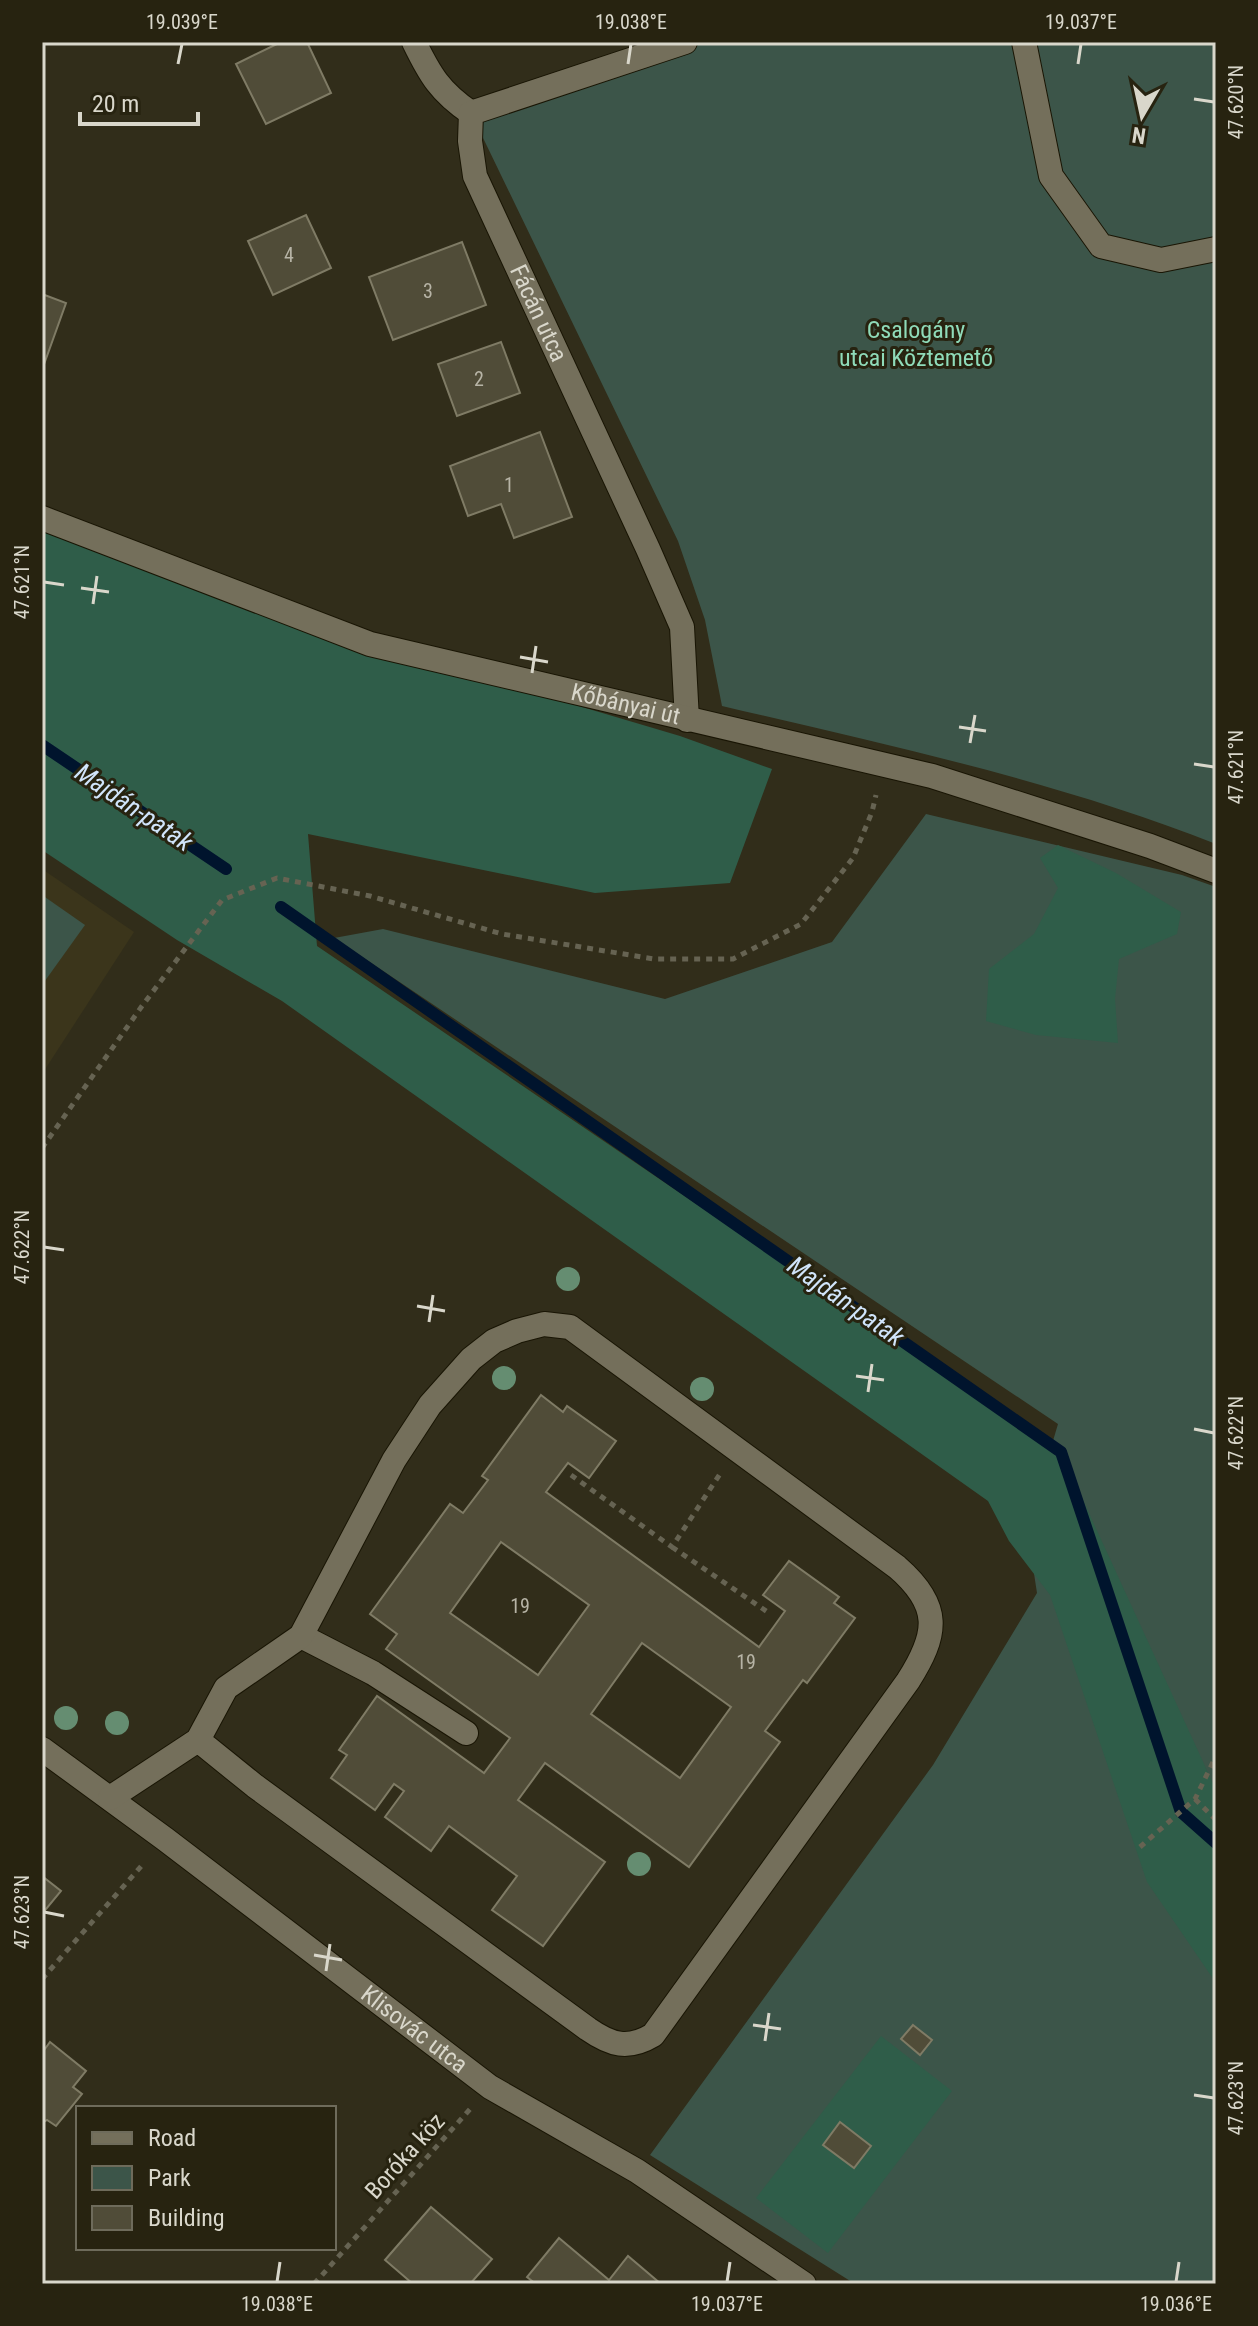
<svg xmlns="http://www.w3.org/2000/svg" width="1258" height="2326" viewBox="0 0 1258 2326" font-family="'Roboto Condensed',sans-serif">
<rect width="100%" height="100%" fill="#312d1a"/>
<polygon fill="#3b351b" points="42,869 134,932 42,1074"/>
<g fill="#3c5549">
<path d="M685 42H1216V844C1057 781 888 745 722 706L705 620 678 541 471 113Z"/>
<polygon points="926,814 1182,875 1216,887 1216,2284 855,2284 650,2155 933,1765 1037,1593 1027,1528 1058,1424 334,938 383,929 665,999 832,942"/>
<polygon points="42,895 85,925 42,985"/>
</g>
<g fill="#2f5d49">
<polygon points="42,518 370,644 680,736 772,769 730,883 595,893 308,834 317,946 1061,1452 1216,1790 1216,1983 1147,1882 1050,1595 1009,1541 988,1501 282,1001 177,940 42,850"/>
<polygon points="1058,845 1116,873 1181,912 1177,934 1119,959 1115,999 1118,1043 1036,1035 986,1021 989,969 1034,934 1058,888 1040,858"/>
<polygon points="881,2036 952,2091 828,2253 756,2198"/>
</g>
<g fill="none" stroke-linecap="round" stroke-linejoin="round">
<g stroke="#00142d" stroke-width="12">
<polyline points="42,745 226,869"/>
<polyline points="281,907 1061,1452 1181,1812 1216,1843"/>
</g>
</g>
<g fill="#504c38" stroke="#7f7b65" stroke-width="2" fill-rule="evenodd">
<polygon points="281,42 307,42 331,93 266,124 236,64"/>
<polygon points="306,215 331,268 273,295 248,241"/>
<polygon points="462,242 486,305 393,340 369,277"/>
<polygon points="42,294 66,303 42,370"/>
<polygon points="501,342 520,393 457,416 438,364"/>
<polygon points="540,432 572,517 514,538 501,504 468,516 450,466"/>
<path d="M541 1395 563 1412 567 1406 616 1441 589 1478 568 1463 546 1492 759 1647 785 1611 763 1595 789 1561 839 1597 834 1603 855 1618 807 1683 803 1680 765 1731 780 1742 689 1867 545 1763 518 1800 605 1862 543 1946 492 1910 517 1876 449 1826 431 1851 385 1817 404 1791 394 1784 375 1810 331 1778 347 1755 339 1750 377 1696 484 1773 510 1738 386 1649 397 1634 370 1614 450 1504 463 1513 488 1480 482 1476ZM501 1542 589 1605 538 1675 450 1613ZM642 1643 731 1707 680 1778 591 1714Z"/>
<polygon points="42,1876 61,1891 42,1914"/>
<polygon points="913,2025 932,2040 920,2055 901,2039"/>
<polygon points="50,2042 86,2071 73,2087 82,2094 56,2126 47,2120 42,2123 42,2053"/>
<polygon points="840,2122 871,2146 854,2168 823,2145"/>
<polygon points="431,2207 492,2259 470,2284 413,2284 385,2260"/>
<polygon points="559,2238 609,2280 628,2256 661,2284 536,2284 527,2277"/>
</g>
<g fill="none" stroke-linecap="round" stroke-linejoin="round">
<g stroke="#191504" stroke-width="26">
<g id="minor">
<path d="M414 42C430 75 440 92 471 113"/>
<path id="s1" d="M685 42 471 113 470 141 475 176 648 549 682 627 687 720"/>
<polyline points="1024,42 1051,176 1101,246 1161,260 1216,249"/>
<path id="s2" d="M42 518 370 644 932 776 1150 846 1216 871"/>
<polyline points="301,1636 373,1673 466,1733"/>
<path id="s3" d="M42 1749 165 1839 490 2087 637 2171 804 2284"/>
<path d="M110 1798 198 1740 226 1688 301 1636 394 1460 430 1405 471 1359 494 1341 517 1331 544 1324 570 1327 897 1567C942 1606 938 1634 908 1681L653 2035C628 2050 611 2045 588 2029L255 1786 198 1740"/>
</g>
</g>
<g stroke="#666352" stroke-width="5" stroke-dasharray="6 6" stroke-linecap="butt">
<polyline points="42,1148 142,1006 222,900 277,878 370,896 502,934 654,959 733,959 801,924 853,858 872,812 876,795"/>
<polyline points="571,1475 672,1547 720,1474"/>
<polyline points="672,1547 769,1613"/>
<polyline points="1195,1799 1216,1820"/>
<polyline points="1140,1847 1195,1799 1216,1756"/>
<polyline points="42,1979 144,1863"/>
<polyline points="314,2284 471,2108"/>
</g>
<use href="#minor" stroke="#746f5b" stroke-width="24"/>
</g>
<g fill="#658d71">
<circle cx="568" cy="1279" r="12"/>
<circle cx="504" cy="1378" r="12"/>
<circle cx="702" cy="1389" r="12"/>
<circle cx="66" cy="1718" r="12"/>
<circle cx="117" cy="1723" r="12"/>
<circle cx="639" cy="1864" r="12"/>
</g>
<path fill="none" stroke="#d9d7cb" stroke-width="3" d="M178 64 182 44M628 64 631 44M1078 64 1081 44M1194 99 1214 102M44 582 64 585M81 588 109 592M93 604 97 576M520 657 548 662M532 673 536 646M959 727 986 731M970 743 975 715M1194 764 1214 767M44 1247 64 1250M417 1306 445 1311M429 1322 433 1295M856 1376 884 1380M868 1392 872 1364M1194 1429 1214 1433M44 1912 64 1916M314 1955 342 1960M326 1971 330 1944M753 2025 781 2029M765 2041 769 2013M1194 2095 1214 2098M277 2282 280 2262M727 2282 730 2262M1176 2282 1179 2262"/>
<g text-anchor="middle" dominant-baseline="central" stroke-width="6" stroke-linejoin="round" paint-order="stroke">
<g font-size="20" fill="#b7b4a6">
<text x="289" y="255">4</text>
<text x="428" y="291">3</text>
<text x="479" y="379">2</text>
<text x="509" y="485">1</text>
<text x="520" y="1606">19</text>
<text x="746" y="1662">19</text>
</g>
<g font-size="24" fill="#d9d7cb" stroke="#272310">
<text stroke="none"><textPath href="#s1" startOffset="440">Fácán utca</textPath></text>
<text stroke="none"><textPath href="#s2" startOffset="614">Kőbányai út</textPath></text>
<text stroke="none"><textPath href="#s3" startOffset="466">Klisovác utca</textPath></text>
<text transform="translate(405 2156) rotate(-48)">Boróka köz</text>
</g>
<g font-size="24" fill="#8fdbb9" stroke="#272310">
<text x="916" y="330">Csalogány<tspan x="916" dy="28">utcai Köztemető</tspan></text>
</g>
<g font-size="26" font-style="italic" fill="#d1e5fb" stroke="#272310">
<text transform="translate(134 807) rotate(34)">Majdán-patak</text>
<text transform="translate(846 1301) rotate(35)">Majdán-patak</text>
</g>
</g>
<rect width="1258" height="2326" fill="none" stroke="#272310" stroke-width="88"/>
<rect x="76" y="2106" width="260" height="144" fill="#272310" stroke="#6e6b5b" stroke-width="2"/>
<rect x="92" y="2132" width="40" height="12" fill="#746f5b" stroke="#6e6b5b" stroke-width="2"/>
<text x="148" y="2146" font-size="24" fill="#d9d7cb">Road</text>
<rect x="92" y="2166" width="40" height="24" fill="#3c5549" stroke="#6e6b5b" stroke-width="2"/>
<text x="148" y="2186" font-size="24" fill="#d9d7cb">Park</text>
<rect x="92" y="2206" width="40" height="24" fill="#504c38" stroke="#6e6b5b" stroke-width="2"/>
<text x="148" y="2226" font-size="24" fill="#d9d7cb">Building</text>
<g transform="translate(1142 116) rotate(189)" stroke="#272310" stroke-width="6" paint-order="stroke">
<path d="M0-6L14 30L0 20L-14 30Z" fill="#d9d7cb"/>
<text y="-12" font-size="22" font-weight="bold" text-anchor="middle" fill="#d9d7cb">N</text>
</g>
<path d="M80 112v12h118v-12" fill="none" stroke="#d9d7cb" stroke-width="4"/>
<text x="92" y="112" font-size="24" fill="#d9d7cb" stroke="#272310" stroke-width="6" paint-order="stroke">20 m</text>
<rect x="44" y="44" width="1170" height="2238" fill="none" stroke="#d9d7cb" stroke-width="3"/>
<g font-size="20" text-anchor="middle" fill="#d9d7cb">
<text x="182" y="29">19.039°E</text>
<text x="631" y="29">19.038°E</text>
<text x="1081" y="29">19.037°E</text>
<text transform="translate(1236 102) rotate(-90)" y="7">47.620°N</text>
<text transform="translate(22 582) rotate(-90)" y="7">47.621°N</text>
<text transform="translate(1236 767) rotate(-90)" y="7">47.621°N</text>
<text transform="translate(22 1247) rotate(-90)" y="7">47.622°N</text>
<text transform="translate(1236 1433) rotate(-90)" y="7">47.622°N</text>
<text transform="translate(22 1912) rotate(-90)" y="7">47.623°N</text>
<text transform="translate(1236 2098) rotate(-90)" y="7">47.623°N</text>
<text x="277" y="2311">19.038°E</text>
<text x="727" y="2311">19.037°E</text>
<text x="1176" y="2311">19.036°E</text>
</g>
</svg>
